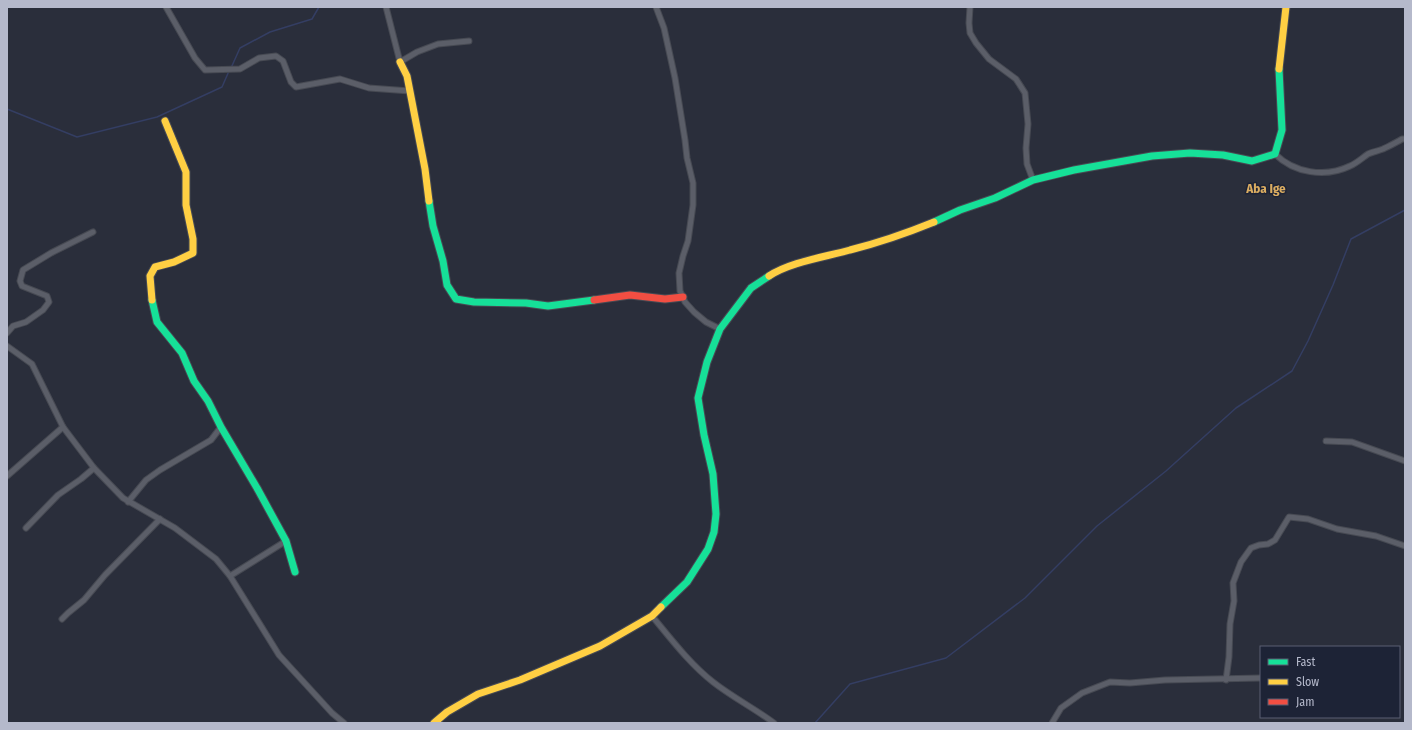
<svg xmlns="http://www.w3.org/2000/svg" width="1412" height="730" viewBox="0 0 1412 730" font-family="'Fira Sans Condensed',sans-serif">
<rect width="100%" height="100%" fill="#2a2e3b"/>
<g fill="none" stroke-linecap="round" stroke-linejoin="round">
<g stroke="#343e63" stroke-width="1.5">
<polyline points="231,68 240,48 270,32 312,19 319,7"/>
<polyline points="7,109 77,137 157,117 222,87 229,71"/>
<polyline points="815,723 850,684 946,658 1025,598 1097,526 1166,471 1236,408 1292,371 1308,341 1333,285 1351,239 1405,210"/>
</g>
<g stroke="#474a53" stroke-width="7">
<g id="street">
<polyline points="166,7 195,58 205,70 240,69 259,58 276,56 283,61 291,82 296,87 340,79 369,88 410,91"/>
<polyline points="386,7 400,62 417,52 438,44 469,41"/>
<polyline points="656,7 664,28 675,78 685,140 687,158 693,183 693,205 688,241 683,256 679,273 680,291 685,302 694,312 706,322 720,329"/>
<polyline points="970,7 969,23 970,33 976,43 989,59 1016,79 1025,93 1028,124 1026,148 1027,164 1033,180"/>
<path d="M1275 154C1294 173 1325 178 1350 166 1357 163 1362 158 1368 154 1372 152 1378 151 1383 149 1389 146 1396 143 1402 139H1405"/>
<polyline points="7,333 13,326 26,322 43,310 49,302 47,296 22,286 20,281 23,270 51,253 93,232"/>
<polyline points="7,346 32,364 63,427 94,468 123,498 175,528 216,559 230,576 279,655 332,713 344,723"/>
<polyline points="1326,441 1352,442 1405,461"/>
<polyline points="7,476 63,427"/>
<polyline points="128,502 146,480 160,470 211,440 221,427"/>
<polyline points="26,528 58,495 81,479 94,468"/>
<polyline points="230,576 286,541"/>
<path d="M652 616C671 639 690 664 713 682 732 697 754 708 774 723"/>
<polyline points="62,619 68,613 84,600 105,575 160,519"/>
<polyline points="1226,680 1229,657 1230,624 1234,601 1233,583 1241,562 1251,548 1259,545 1268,544 1275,540 1289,517 1308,519 1337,529 1376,536 1405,546"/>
<polyline points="1052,723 1061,708 1082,693 1110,682 1130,683 1165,680 1261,678"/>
</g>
</g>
<g stroke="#474a53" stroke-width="9">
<g id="fast">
<polyline points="429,201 433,226 443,261 447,285 456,299 474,302 526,303 548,306 594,300"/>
<polyline points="934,222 960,210 995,198 1033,180 1074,170 1152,156 1190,153 1223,155 1252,161 1275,154 1282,130 1279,69"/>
<polyline points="152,300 157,322 182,353 194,381 208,401 221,427 257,488 286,541 295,572"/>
<polyline points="661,607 687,582 708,549 714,532 716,514 713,474 704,435 698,398 707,362 720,329 751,288 769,276"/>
</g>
</g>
<g stroke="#474a53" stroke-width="9">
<g id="slow">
<polyline points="400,62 407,76 425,169 429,201"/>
<polyline points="1279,69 1286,7"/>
<path d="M769 276C790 262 825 257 850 250 878 243 907 233 934 222"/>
<polyline points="152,300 150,276 155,267 174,262 193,253 193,239 186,205 186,172 165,121"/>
<polyline points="434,723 447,712 478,694 520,680 600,646 652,616 661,607"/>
</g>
</g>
<g stroke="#474a53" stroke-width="9">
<polyline id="jam" points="594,300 630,295 665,299 683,297"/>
</g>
<use href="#street" stroke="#5b5e68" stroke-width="5"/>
<use href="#fast" stroke="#16e098" stroke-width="7"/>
<use href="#slow" stroke="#ffcf43" stroke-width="7"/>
<use href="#jam" stroke="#f24e42" stroke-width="7"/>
</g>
<g text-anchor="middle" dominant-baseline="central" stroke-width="3" stroke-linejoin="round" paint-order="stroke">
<g font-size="13" font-weight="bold" fill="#dbad61" stroke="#1d2336">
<text x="1266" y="188">Aba Ige</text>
</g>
</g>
<rect width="1412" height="730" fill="none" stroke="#b5b9cb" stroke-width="16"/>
<rect x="1260" y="646" width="140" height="72" fill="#1d2336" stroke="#5a5f72"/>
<rect x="1268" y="659" width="20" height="6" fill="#16e098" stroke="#5a5f72"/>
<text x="1296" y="666" font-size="12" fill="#b5b9cb">Fast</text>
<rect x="1268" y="679" width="20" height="6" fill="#ffcf43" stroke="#5a5f72"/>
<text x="1296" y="686" font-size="12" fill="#b5b9cb">Slow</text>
<rect x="1268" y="699" width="20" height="6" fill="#f24e42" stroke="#5a5f72"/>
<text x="1296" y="706" font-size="12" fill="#b5b9cb">Jam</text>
</svg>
